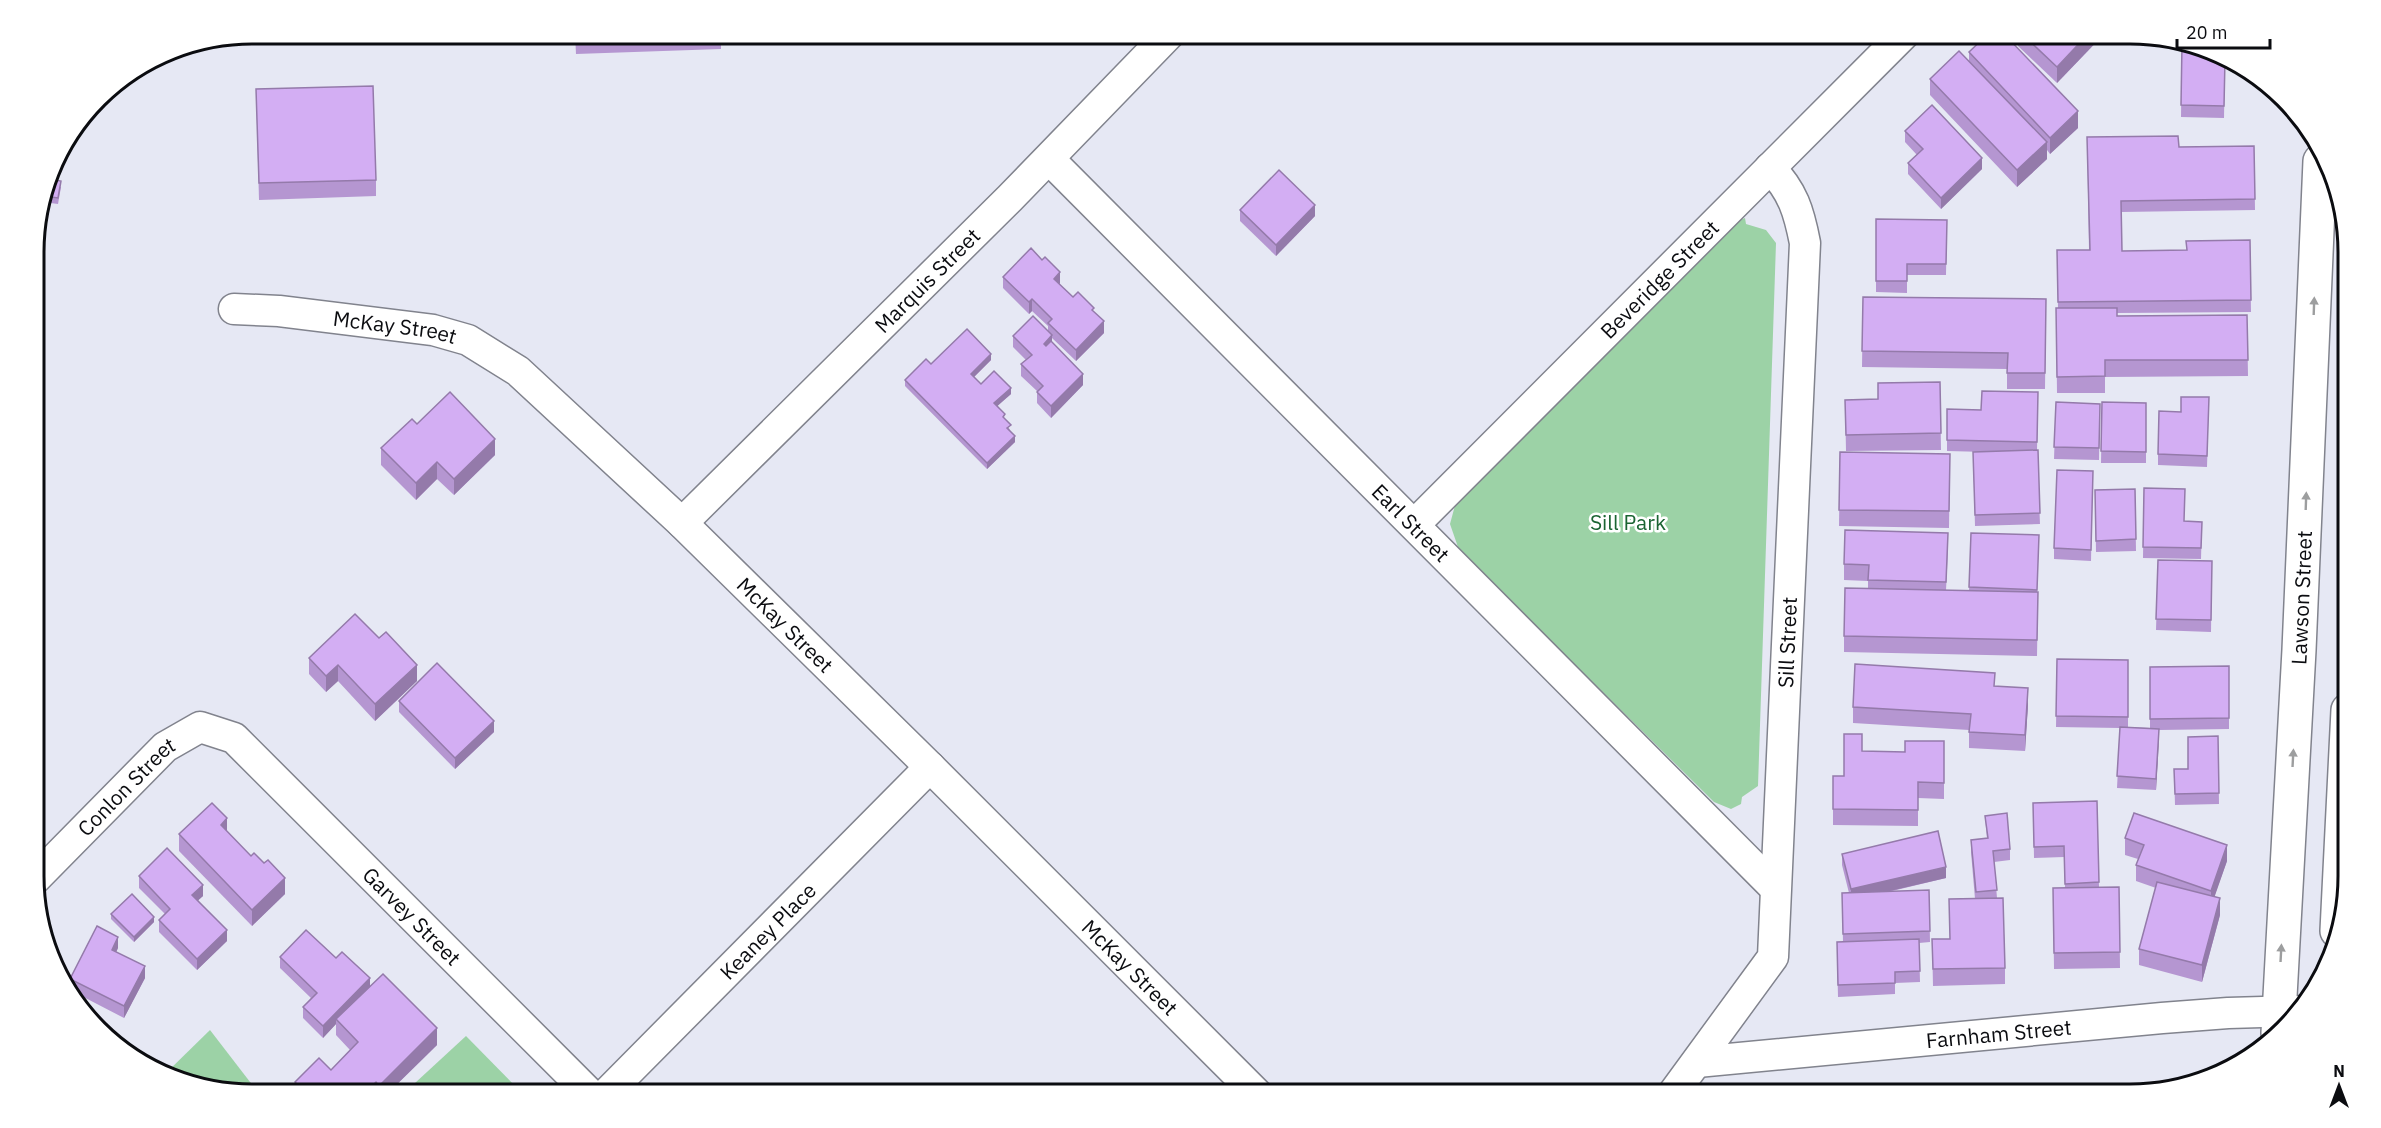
<svg xmlns="http://www.w3.org/2000/svg" width="2381" height="1128" viewBox="0 0 2381 1128" font-family="'IBM Plex Sans',sans-serif">
<rect width="100%" height="100%" fill="#e6e8f4"/>
<g fill="#9cd2a6">
<polygon points="1745,218 1746,224 1766,230 1776,243 1758,786 1742,797 1741,804 1731,809 1714,802 1459,550 1450,524 1457,498 1733,223"/>
<polygon points="210,1030 260,1095 168,1078 164,1075"/>
<polygon points="466,1036 524,1095 402,1095"/>
</g>
<g fill="none" stroke-linecap="round" stroke-linejoin="round">
<g stroke="#81838d" stroke-width="33">
<g id="street">
<path id="s1" d="M1049 159 1774 887"/>
<path id="s2" d="M234 309 279 311 433 330 468 340 518 371 682 523 930 767 1258 1095"/>
<path id="s3" d="M682 523 1010 198 1170 33"/>
<path id="s4" d="M1415 524 1905 33"/>
<path id="s5" d="M35 879 165 747 200 727 234 738 591 1095"/>
<path id="s6" d="M1697 1062 2162 1018 2228 1013 2301 1011"/>
<path id="s7" d="M605 1095 930 767"/>
<path id="s8" d="M1672 1095 1773 957 1805 243C1799 212 1793 191 1770 168"/>
</g>
</g>
<g stroke="#81838d" stroke-width="36">
<g id="primary">
<polyline points="2337,931 2348,710"/>
<path id="s9" d="M2278 1033 2299 650 2320 161"/>
</g>
</g>
<use href="#street" stroke="#fff" stroke-width="30"/>
<use href="#primary" stroke="#fff" stroke-width="33"/>
</g>
<g fill="#b596d1">
<polygon points="575,33 721,33 721,49 576,54"/>
<polygon points="2018,33 2105,33 2057,83 2018,46"/>
<polygon points="2182,44 2225,59 2224,118 2181,117"/>
<polygon points="1969,52 2078,128 2050,154 2047,150 2047,159 2017,187 1930,95 1930,79 1969,62"/>
<polygon points="256,89 376,180 376,196 259,200"/>
<polygon points="1905,131 1982,169 1941,209 1908,174 1908,163 1917,155 1905,142"/>
<polygon points="2087,137 2179,147 2254,146 2255,210 2121,212 2122,251 2186,250 2250,240 2251,312 2117,313 2117,316 2247,315 2248,376 2105,377 2105,393 2057,393 2056,308 2058,308 2057,250 2089,250"/>
<polygon points="49,179 61,187 58,204 43,202"/>
<polygon points="1240,210 1315,216 1276,256 1240,221"/>
<polygon points="1876,219 1947,220 1946,275 1907,275 1907,293 1876,292"/>
<polygon points="1003,277 1060,283 1059,285 1073,297 1094,312 1104,333 1076,361 1052,338 1052,342 1083,385 1051,418 1037,403 1037,391 1021,376 1021,364 1026,360 1013,347 1013,336 1048,331 1048,326 1032,311 1029,314 1003,288"/>
<polygon points="1863,297 2046,299 2045,389 2007,389 2007,369 1862,367"/>
<polygon points="991,360 974,377 981,384 1011,394 997,406 1005,419 1015,442 987,469 905,386 905,380 931,364"/>
<polygon points="1940,382 1941,450 1846,451 1845,400 1878,399"/>
<polygon points="2038,392 2037,450 2040,524 1975,526 1973,452 1986,452 1947,451 1947,409 1981,410"/>
<polygon points="2209,397 2207,467 2158,465 2158,454 2181,412"/>
<polygon points="2056,402 2100,404 2099,460 2054,459"/>
<polygon points="2102,402 2146,403 2146,463 2101,463"/>
<polygon points="417,424 495,455 454,495 437,479 416,500 381,465 381,448"/>
<polygon points="1840,452 1950,454 1949,528 1839,526"/>
<polygon points="2093,471 2091,561 2054,559 2054,548"/>
<polygon points="2144,488 2185,521 2202,522 2201,559 2143,558"/>
<polygon points="2135,489 2136,551 2096,552 2095,490"/>
<polygon points="1971,533 2039,535 2037,592 2038,592 2037,656 1844,652 1844,636 1868,589 1868,581 1844,580 1844,564 1948,550 1946,590 1969,591"/>
<polygon points="2158,560 2212,561 2211,632 2156,630"/>
<polygon points="309,658 417,681 375,721 338,681 326,692 309,674"/>
<polygon points="2057,659 2128,660 2128,727 2150,728 2150,667 2229,666 2229,729 2159,730 2156,790 2117,788 2120,728 2056,727"/>
<polygon points="1995,686 2028,705 2025,751 1969,748 1969,730 1853,723 1853,707"/>
<polygon points="399,701 494,732 455,769 399,712"/>
<polygon points="2218,736 2219,804 2175,805 2174,769 2188,769"/>
<polygon points="1944,741 1944,799 1918,798 1918,826 1833,825 1833,776 1844,776 1862,751 1905,752"/>
<polygon points="2097,801 2099,887 2119,887 2120,968 2054,969 2053,888 2065,888 2064,857 2034,858 2033,803"/>
<polygon points="1985,816 2010,849 2010,860 1994,862 1997,898 2005,968 2005,984 1933,986 1932,939 1950,939 1975,899 1971,852 1971,840 1987,839"/>
<polygon points="227,831 285,894 252,926 179,851 179,834"/>
<polygon points="2125,838 2227,861 2214,897 2220,915 2202,982 2139,965 2139,949 2156,888 2136,881 2136,865 2138,859 2125,855"/>
<polygon points="1842,854 1946,878 1888,892 1929,890 1930,942 1919,943 1920,982 1895,983 1895,994 1838,997 1837,954 1843,942 1842,893 1849,893 1842,865"/>
<polygon points="139,876 203,896 198,900 227,941 197,970 159,932 159,920 165,914 139,888"/>
<polygon points="111,914 154,922 134,942 111,919"/>
<polygon points="118,948 116,952 145,978 124,1018 70,990 70,979"/>
<polygon points="280,957 336,958 370,986 437,1045 386,1095 295,1095 295,1082 331,1070 350,1050 336,1035 336,1024 323,1038 303,1018 303,1007 311,998 280,968"/>
</g>
<g fill="#947aaa">
<polygon points="2089,33 2105,33 2057,83 2057,67"/>
<polygon points="2078,111 2078,128 2050,154 2050,138"/>
<polygon points="2047,142 2047,159 2017,187 2017,170"/>
<polygon points="1982,158 1982,169 1941,209 1941,198"/>
<polygon points="1315,205 1315,216 1276,256 1276,245"/>
<polygon points="1060,272 1060,283 1054,291 1054,279"/>
<polygon points="1032,299 1032,311 1029,314 1029,302"/>
<polygon points="1104,321 1104,333 1076,361 1076,350"/>
<polygon points="1052,335 1052,346 1044,355 1044,344"/>
<polygon points="991,354 991,360 971,380 971,374"/>
<polygon points="1083,374 1083,385 1051,418 1051,406"/>
<polygon points="1011,388 1011,394 994,409 994,403"/>
<polygon points="1015,436 1015,442 987,469 987,463"/>
<polygon points="495,439 495,455 454,495 454,479"/>
<polygon points="437,462 437,479 416,500 416,483"/>
<polygon points="338,665 338,681 326,692 326,676"/>
<polygon points="417,665 417,681 375,721 375,704"/>
<polygon points="2028,688 2028,705 2025,751 2025,735"/>
<polygon points="494,721 494,732 455,769 455,758"/>
<polygon points="2159,729 2159,740 2156,790 2156,779"/>
<polygon points="227,818 227,835 221,825"/>
<polygon points="2227,845 2227,861 2211,907 2211,891"/>
<polygon points="1946,867 1946,878 1851,900 1851,889"/>
<polygon points="285,878 285,894 252,926 252,910"/>
<polygon points="203,885 203,896 192,906 192,895"/>
<polygon points="2220,898 2220,915 2202,982 2202,965"/>
<polygon points="154,917 154,922 134,942 134,937"/>
<polygon points="227,930 227,941 197,970 197,959"/>
<polygon points="118,937 118,948 112,961 112,950"/>
<polygon points="145,966 145,978 124,1018 124,1006"/>
<polygon points="370,978 370,989 336,1019 336,1024 323,1038 323,1026"/>
<polygon points="437,1028 437,1045 386,1095 379,1095 379,1086"/>
<polygon points="376,1082 376,1095 362,1095"/>
</g>
<g fill="#d3aef3" stroke="#947aaa" stroke-width="1.5">
<polygon points="1989,33 2003,33 2078,111 2050,138 1969,52"/>
<polygon points="2021,33 2089,33 2057,67"/>
<polygon points="2182,44 2213,50 2225,59 2224,106 2181,105"/>
<polygon points="1959,51 2047,142 2017,170 1930,79"/>
<polygon points="373,86 376,180 259,183 256,89"/>
<polygon points="1932,105 1982,158 1941,198 1908,163 1923,149 1905,131"/>
<polygon points="2178,136 2179,147 2254,146 2255,199 2121,201 2122,251 2187,250 2186,241 2250,240 2251,300 2058,302 2057,250 2090,250 2087,137"/>
<polygon points="1279,170 1315,205 1276,245 1240,210"/>
<polygon points="49,179 61,181 58,198 44,196"/>
<polygon points="1876,219 1947,220 1946,264 1907,264 1907,281 1876,281"/>
<polygon points="1031,248 1042,260 1045,257 1060,272 1054,279 1073,297 1078,292 1094,308 1092,310 1104,321 1076,350 1048,323 1052,319 1032,299 1029,302 1003,277"/>
<polygon points="1863,297 2046,299 2045,373 2007,373 2008,353 1862,351"/>
<polygon points="2056,308 2117,308 2117,316 2247,315 2248,360 2105,360 2105,376 2057,377"/>
<polygon points="1033,316 1052,335 1044,344 1046,346 1051,341 1083,374 1051,406 1037,392 1043,386 1021,364 1032,355 1013,336"/>
<polygon points="967,329 991,354 971,374 981,384 994,371 1011,388 994,403 1005,414 1003,417 1011,425 1007,428 1015,436 987,463 905,380 926,359 931,364"/>
<polygon points="1940,382 1941,433 1846,435 1845,400 1878,399 1878,383"/>
<polygon points="1982,391 2038,392 2037,442 1947,440 1947,409 1981,410"/>
<polygon points="450,392 495,439 454,479 437,462 416,483 381,448 412,419 417,424"/>
<polygon points="2181,397 2209,397 2207,456 2158,454 2159,411 2181,412"/>
<polygon points="2056,402 2100,404 2099,448 2054,447"/>
<polygon points="2102,402 2146,403 2146,452 2101,451"/>
<polygon points="2038,450 2040,513 1975,515 1973,452"/>
<polygon points="1840,452 1950,454 1949,511 1839,510"/>
<polygon points="2057,470 2093,471 2091,550 2054,548"/>
<polygon points="2144,488 2185,489 2184,521 2202,522 2201,548 2143,547"/>
<polygon points="2135,489 2136,539 2096,541 2095,490"/>
<polygon points="1845,530 1948,533 1946,582 1868,580 1869,565 1844,564"/>
<polygon points="1971,533 2039,535 2037,590 1969,587"/>
<polygon points="2158,560 2212,561 2211,620 2156,619"/>
<polygon points="1845,588 2038,592 2037,640 1844,636"/>
<polygon points="355,614 379,638 386,632 417,665 375,704 338,665 326,676 309,658"/>
<polygon points="2057,659 2128,660 2128,717 2056,716"/>
<polygon points="437,663 494,721 455,758 399,701"/>
<polygon points="1855,664 1995,673 1994,686 2028,688 2025,735 1969,732 1971,714 1853,707"/>
<polygon points="2229,666 2229,718 2150,719 2150,667"/>
<polygon points="2120,727 2159,729 2156,779 2117,776"/>
<polygon points="1844,734 1862,734 1862,751 1905,752 1905,741 1944,741 1944,783 1918,782 1918,810 1833,809 1833,776 1844,776"/>
<polygon points="2218,736 2219,793 2175,794 2174,769 2188,769 2188,737"/>
<polygon points="2097,801 2099,882 2065,884 2064,846 2034,847 2033,803"/>
<polygon points="212,803 227,818 221,825 251,856 254,853 264,863 268,860 285,878 252,910 179,834"/>
<polygon points="2007,813 2010,849 1993,851 1997,890 1976,892 1971,840 1988,838 1985,816"/>
<polygon points="2134,813 2227,845 2211,891 2136,865 2144,845 2125,838"/>
<polygon points="1938,831 1946,867 1851,889 1842,854"/>
<polygon points="167,848 203,885 192,895 227,930 197,959 159,920 170,909 139,876"/>
<polygon points="2157,882 2220,898 2202,965 2139,949"/>
<polygon points="2119,887 2120,952 2054,953 2053,888"/>
<polygon points="1929,890 1930,931 1843,934 1842,893"/>
<polygon points="132,894 154,917 134,937 111,914"/>
<polygon points="2003,898 2005,968 1933,969 1932,939 1950,939 1949,899"/>
<polygon points="97,926 118,937 112,950 145,966 124,1006 70,979"/>
<polygon points="306,930 336,958 342,952 370,978 323,1026 303,1007 317,993 280,957"/>
<polygon points="1919,939 1920,971 1895,972 1895,983 1838,985 1837,942"/>
<polygon points="383,974 437,1028 379,1086 376,1082 362,1095 308,1095 295,1082 319,1058 331,1070 358,1042 336,1019"/>
<polygon points="71,992 102,1023 99,1026 78,1009"/>
</g>
<defs><path id="oneway-solid" d="M-6-.8H1V-3.2L6.5 0L1 3.2V.8H-6Z" transform="scale(1.5)"/></defs>
<g fill="#9d9e9f">
<use href="#oneway-solid" transform="translate(2314 306) rotate(-88)"/>
<use href="#oneway-solid" transform="translate(2306 501) rotate(-88)"/>
<use href="#oneway-solid" transform="translate(2293 758) rotate(-87)"/>
<use href="#oneway-solid" transform="translate(2281 953) rotate(-87)"/>
</g>
<g text-anchor="middle" dominant-baseline="central" stroke-width="5" stroke-linejoin="round" paint-order="stroke">
<g font-size="21" fill="#0b0c10" stroke="#fff">
<text stroke="none"><textPath href="#s4" startOffset="346">Beveridge Street</textPath></text>
<text stroke="none"><textPath href="#s3" startOffset="345">Marquis Street</textPath></text>
<text stroke="none"><textPath href="#s2" startOffset="162">McKay Street</textPath></text>
<text stroke="none"><textPath href="#s1" startOffset="513">Earl Street</textPath></text>
<text stroke="none"><textPath href="#s9" startOffset="436">Lawson Street</textPath></text>
<text stroke="none"><textPath href="#s2" startOffset="664">McKay Street</textPath></text>
<text stroke="none"><textPath href="#s8" startOffset="486">Sill Street</textPath></text>
<text stroke="none"><textPath href="#s5" startOffset="130">Conlon Street</textPath></text>
<text stroke="none"><textPath href="#s5" startOffset="513">Garvey Street</textPath></text>
<text stroke="none"><textPath href="#s7" startOffset="231">Keaney Place</textPath></text>
<text stroke="none"><textPath href="#s2" startOffset="1150">McKay Street</textPath></text>
<text stroke="none"><textPath href="#s6" startOffset="303">Farnham Street</textPath></text>
</g>
<g font-size="21" fill="#1a6432" stroke="#fff">
<text x="1628" y="522">Sill Park</text>
</g>
</g>
<path d="M0 0H2381V1128H0ZM252 44H2130A208 208 0 0 1 2338 252V876A208 208 0 0 1 2130 1084H252A208 208 0 0 1 44 876V252A208 208 0 0 1 252 44Z" fill="#fff" fill-rule="evenodd"/>
<path fill="none" stroke="#0b0c10" stroke-width="3" d="M252 44H2130A208 208 0 0 1 2338 252V876A208 208 0 0 1 2130 1084H252A208 208 0 0 1 44 876V252A208 208 0 0 1 252 44Z"/>
<g transform="translate(2339 1086)" stroke="#ffffff" stroke-width="4.5" paint-order="stroke">
<path d="M0-4.5L10 22L0 15L-10 22Z" fill="#0b0c10"/>
<text y="-9" font-size="16" font-weight="bold" text-anchor="middle" fill="#0b0c10">N</text>
</g>
<path d="M2177 39v9h93v-9" fill="none" stroke="#0b0c10" stroke-width="3"/>
<text x="2186" y="39" font-size="18" fill="#0b0c10" stroke="#ffffff" stroke-width="4.5" paint-order="stroke">20 m</text>
</svg>
